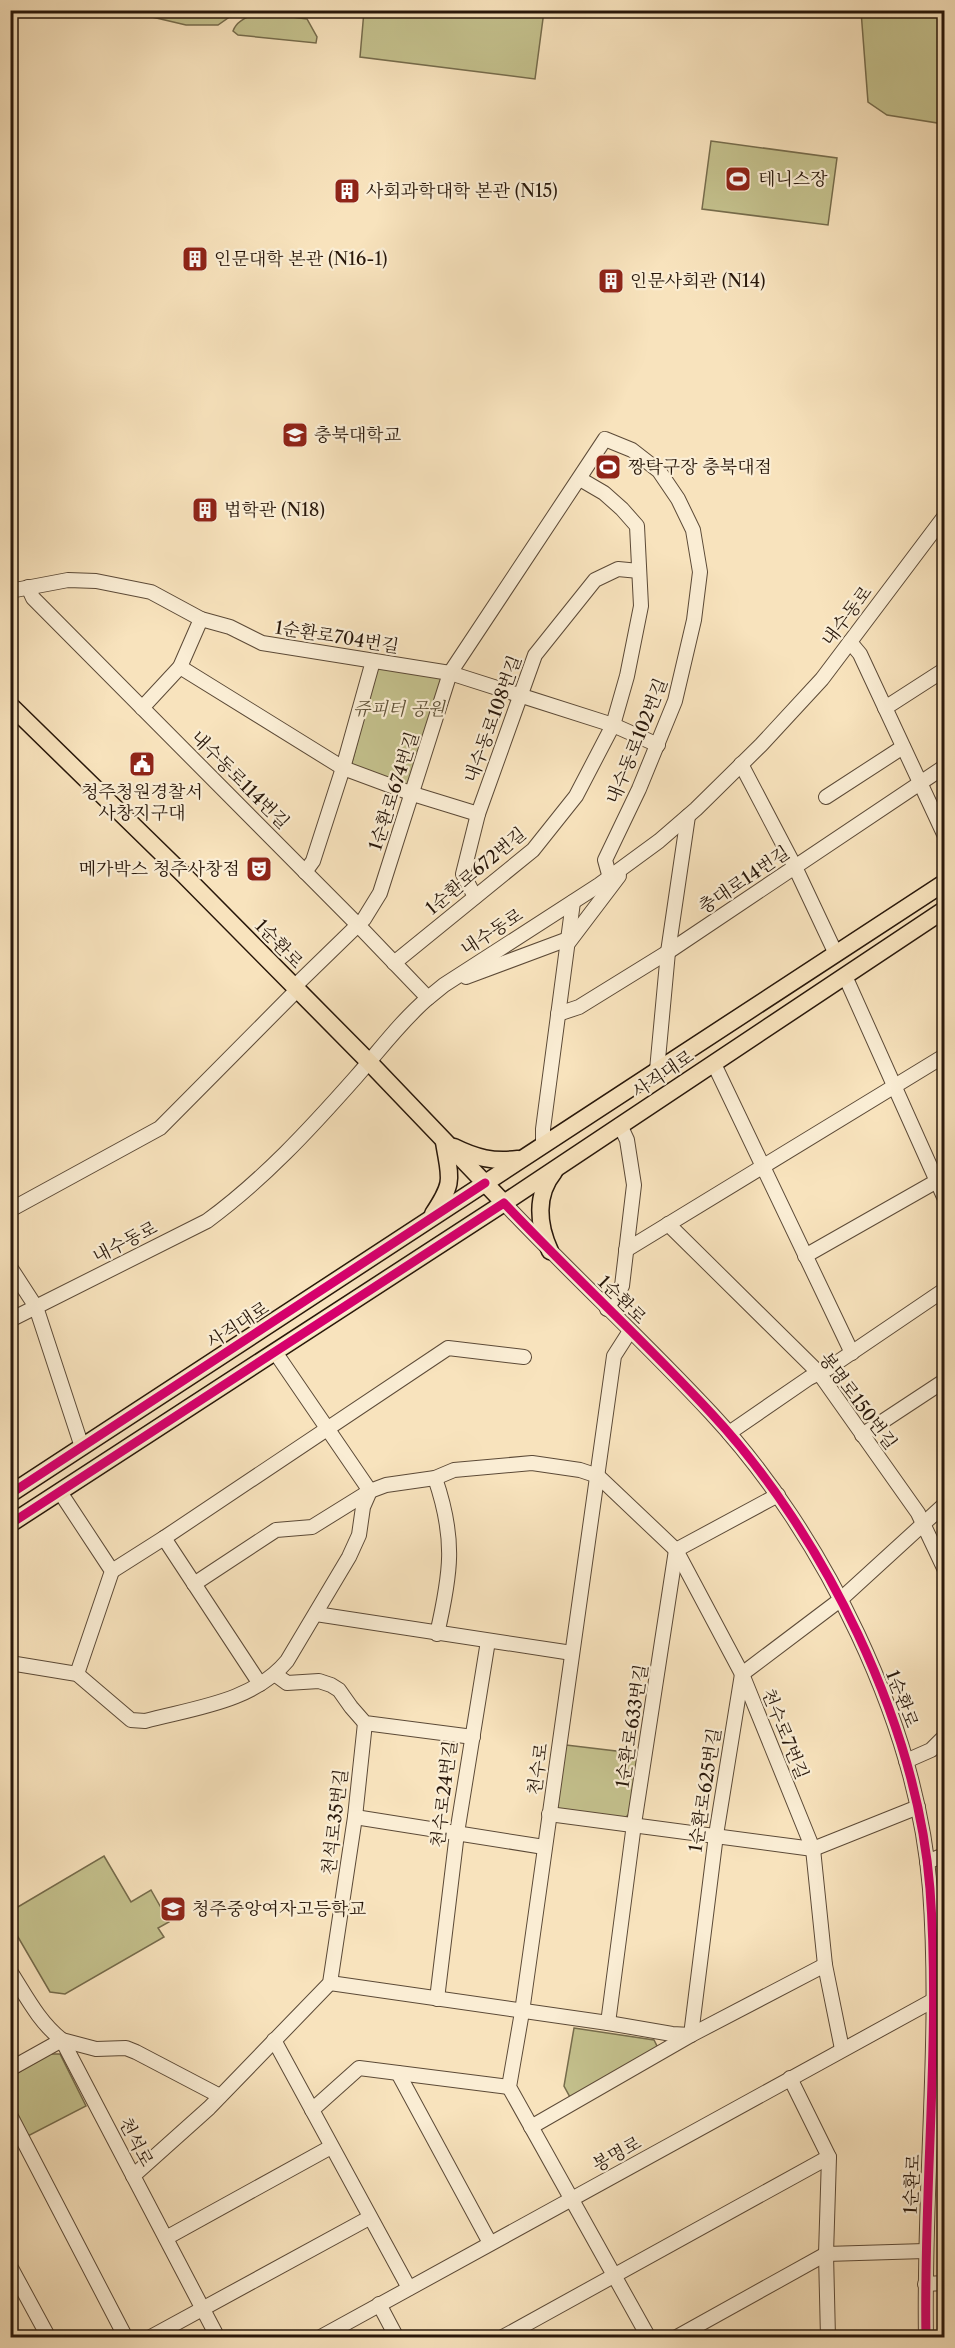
<svg xmlns="http://www.w3.org/2000/svg" width="955" height="2348" viewBox="0 0 955 2348" font-family="'Libre Caslon Text','Noto Serif KR',serif">
<rect width="100%" height="100%" fill="#f8e3bd"/>
<filter id="stains"><feTurbulence type="fractalNoise" baseFrequency=".00333" numOctaves="4"/><feColorMatrix values="0 0 0 0 .2 0 0 0 0 .09 0 0 0 0 .02 0 0 0 .5 -.17"/></filter>
<radialGradient id="worn" r=".72"><stop offset=".6" stop-color="#630" stop-opacity="0"/><stop offset="1" stop-color="#630" stop-opacity=".3"/></radialGradient>
<g fill="#c4c18d" stroke="#766c4c" stroke-width="1.5">
<polygon points="145,11 238,11 218,25 186,25 148,16"/>
<polygon points="364,11 544,11 535,79 360,57"/>
<polygon points="861,11 944,11 944,124 887,115 868,102"/>
<path d="M262 13 307 19 317 37 316 43 238 35 233 31C237 20 251 15 262 13Z"/>
<polygon points="711,141 837,158 828,225 702,209"/>
<polygon points="377,667 442,678 409,787 351,766"/>
<polygon points="566,1745 641,1754 631,1812 625,1818 560,1811 556,1807"/>
<polygon points="104,1856 131,1902 151,1890 169,1922 158,1928 164,1937 65,1994 50,1992 11,1925 11,1911"/>
<polygon points="574,2028 654,2040 658,2048 571,2099 564,2086"/>
<polygon points="50,2054 60,2054 86,2106 26,2137 11,2106 10,2077"/>
</g>
<g fill="none" stroke-linecap="round" stroke-linejoin="round">
<g stroke="#5c4a37" stroke-width="16">
<g id="minor">
<polyline points="28,587 33,598 358,925 428,998"/>
<polyline points="10,591 68,580 96,581 151,592 201,619 230,627 262,643 450,673 613,725 658,745"/>
<polyline points="850,642 860,654 944,834"/>
<polyline points="180,667 343,768 413,794 478,814"/>
<polyline points="142,708 180,667 201,619"/>
<polyline points="885,708 944,670"/>
<polyline points="741,764 795,867 836,954"/>
<polyline points="826,797 903,747"/>
<polyline points="305,872 313,861 343,768 373,661"/>
<polyline points="475,897 463,874 478,814 535,655 595,580 618,569 639,571"/>
<polyline points="569,942 619,876"/>
<polyline points="394,963 533,850 576,796 613,725 627,676 641,606 637,526 622,509 604,493 580,479"/>
<polyline points="845,976 944,1197"/>
<polyline points="466,977 568,939"/>
<polyline points="294,987 364,919 380,893 450,673 605,439 632,450 659,471 678,499 693,530 700,572 694,620 675,701 639,789 605,860 610,878"/>
<polyline points="558,1014 579,1007 668,952 944,767"/>
<polyline points="714,1064 852,1353"/>
<polyline points="657,1070 668,952 688,816"/>
<polyline points="543,1145 543,1129 573,902"/>
<path d="M504 1203C571 1274 644 1341 711 1413 823 1533 917 1723 930 1889 941 2038 923 2188 926 2338"/>
<polyline points="10,1210 160,1128 297,990"/>
<polyline points="668,1224 819,1373 918,1513 944,1568"/>
<polyline points="626,1250 944,1056"/>
<polyline points="805,1256 944,1177"/>
<polyline points="10,1267 36,1307 82,1447"/>
<polyline points="607,1309 622,1286 634,1185 627,1140 620,1125"/>
<path d="M10 1320 207 1221C263 1180 310 1129 356 1077 379 1051 401 1021 428 998L444 985 599 885 659 841 696 809 761 745 822 679 944 517"/>
<polyline points="630,1331 614,1356 522,2012 509,2087 649,2338"/>
<polyline points="729,1433 809,1378 829,1368 944,1290"/>
<polyline points="862,1435 944,1381"/>
<path d="M435 1478C456 1539 451 1573 437 1634"/>
<polyline points="60,1492 112,1571 77,1674"/>
<polyline points="164,1538 260,1684"/>
<polyline points="112,1571 164,1538 448,1348 524,1357"/>
<polyline points="194,1584 276,1530 312,1527 370,1491 386,1485 435,1478 454,1470 532,1463 580,1470 598,1476 676,1550 742,1674 813,1849 825,1965 842,2049"/>
<polyline points="316,1614 572,1653"/>
<path d="M10 1663 77 1674 131 1720 145 1721C193 1708 253 1702 287 1661L349 1557 359 1535 363 1507 370 1491 275 1352"/>
<polyline points="276,1675 287,1683 319,1681 331,1685 339,1690 351,1707 365,1723 473,1737"/>
<polyline points="906,1761 931,1750 944,1737"/>
<polyline points="549,1814 813,1849 918,1807"/>
<polyline points="355,1817 544,1847"/>
<polyline points="927,1862 944,1855"/>
<path d="M10 1971C26 1996 39 2022 62 2040L218 2338"/>
<polyline points="330,1983 608,2023 672,2034 691,2035 716,1835 742,1674 840,1600 944,1505"/>
<polyline points="437,1999 457,1833 488,1641"/>
<polyline points="608,2023 634,1824 676,1550 778,1495"/>
<polyline points="274,2040 409,2288"/>
<polyline points="10,2069 62,2040 96,2049 126,2048 136,2052 220,2096"/>
<polyline points="398,2073 490,2243"/>
<polyline points="790,2078 829,2157 826,2254 828,2338"/>
<polyline points="312,2110 359,2068 509,2087"/>
<polyline points="10,2115 126,2338"/>
<polyline points="531,2127 691,2035 825,1965"/>
<polyline points="133,2176 209,2108 330,1983 355,1817 365,1723"/>
<polyline points="166,2238 331,2147"/>
<polyline points="10,2266 49,2338"/>
<polyline points="925,2284 944,2283"/>
<polyline points="379,2304 397,2338"/>
<polyline points="149,2338 369,2218"/>
<polyline points="319,2338 932,2001 944,1990"/>
<polyline points="501,2338 829,2157"/>
<polyline points="675,2338 826,2254 925,2251"/>
</g>
</g>
<g stroke="#28170a" stroke-width="19">
<g id="major">
<polyline points="10,705 184,875 369,1062 504,1203"/>
<path d="M454 1147C476 1158 493 1162 518 1159"/>
<path d="M433 1214C455 1181 450 1179 444 1142"/>
<path d="M550 1251C538 1225 535 1195 554 1172"/>
<polyline points="10,1494 944,883"/>
<polyline points="10,1524 504,1203 944,910"/>
</g>
</g>
<use href="#minor" stroke="#faedd4" stroke-width="14"/>
<use href="#major" stroke="#f8e3bd" stroke-width="16"/>
<g stroke="#faedd4" stroke-width="13">
<g id="cycleway">
<polyline points="10,1494 485,1183"/>
<path d="M10 1524 504 1203C571 1274 644 1341 711 1413 823 1533 917 1723 930 1889 941 2038 923 2188 926 2338"/>
</g>
</g>
<use href="#cycleway" stroke="#d6006c" stroke-width="9"/>
</g>
<defs>
<g id="stadium-square" transform="scale(1.35)"><rect x="-9" y="-9" width="18" height="18" rx="4" fill="#8f2418" stroke="#faedd4"/><path d="M0-5a6.5 5 0 1 0 0 10a6.5 5 0 1 0 0-10ZM-3.5-1.8h7v3.6h-7Z" fill="#fff"/></g>
<g id="building-square" transform="scale(1.35)"><rect x="-9" y="-9" width="18" height="18" rx="4" fill="#8f2418" stroke="#faedd4"/><path d="M-4-6H4V6H1V3H-1V6H-4ZM-2.5-4.3h1.7v1.8h-1.7ZM.8-4.3h1.7v1.8H.8ZM-2.5-1h1.7V.8h-1.7ZM.8-1h1.7V.8H.8Z" fill="#fff"/></g>
<g id="university-square" transform="scale(1.35)"><rect x="-9" y="-9" width="18" height="18" rx="4" fill="#8f2418" stroke="#faedd4"/><path d="M0-5L7-2L0 1L-7-2ZM-4 1L0 2.5L4 1V4Q0 6-4 4Z" fill="#fff"/></g>
<g id="civic-square" transform="scale(1.35)"><rect x="-9" y="-9" width="18" height="18" rx="4" fill="#8f2418" stroke="#faedd4"/><path d="M-.6-6.5H3V-4.5H.6V-3L4-1V1h2V6H-6V1h2V-1L-.6-3ZM-1.2 2.5V6h2.4V2.5Z" fill="#fff"/></g>
<g id="theatre-square" transform="scale(1.35)"><rect x="-9" y="-9" width="18" height="18" rx="4" fill="#8f2418" stroke="#faedd4"/><path d="M-5-5.5Q0-4 5-5.5V0Q5 5 0 6Q-5 5-5 0ZM-3.3-2.5H-1v1.5H-3.3ZM1-2.5H3.3v1.5H1ZM-2.8 1Q0 5.5 2.8 1Z" fill="#fff"/></g>
<g id="school-square" transform="scale(1.35)"><rect x="-9" y="-9" width="18" height="18" rx="4" fill="#8f2418" stroke="#faedd4"/><path d="M0-5L7-2L0 1L-7-2ZM-4 1L0 2.5L4 1V4Q0 6-4 4Z" fill="#fff"/></g>
</defs>
<g fill-rule="evenodd">
<use href="#stadium-square" x="738" y="179"/>
<use href="#building-square" x="347" y="191"/>
<use href="#building-square" x="195" y="259"/>
<use href="#building-square" x="611" y="281"/>
<use href="#university-square" x="295" y="435"/>
<use href="#stadium-square" x="608" y="467"/>
<use href="#building-square" x="205" y="510"/>
<use href="#civic-square" x="142" y="764"/>
<use href="#theatre-square" x="259" y="869"/>
<use href="#school-square" x="173" y="1909"/>
</g>
<g text-anchor="middle" dominant-baseline="central" stroke-width="4.5" stroke-linejoin="round" paint-order="stroke">
<g font-size="18" fill="#28170a" stroke="#faedd4" text-anchor="start">
<text x="758" y="179">테니스장</text>
<text x="366" y="191">사회과학대학 본관 (N15)</text>
<text x="214" y="259">인문대학 본관 (N16-1)</text>
<text x="630" y="281">인문사회관 (N14)</text>
<text x="314" y="435">충북대학교</text>
<text x="628" y="467">짱탁구장 충북대점</text>
<text x="224" y="510">법학관 (N18)</text>
<text x="142" y="792" text-anchor="middle">청주청원경찰서<tspan x="142" dy="21">사창지구대</tspan></text>
<text x="240" y="869" text-anchor="end">메가박스 청주사창점</text>
<text x="192" y="1909">청주중앙여자고등학교</text>
</g>
<g font-size="18" fill="#28170a" stroke="#faedd4">
<text transform="translate(847 616) rotate(-53)">내수동로</text>
<text transform="translate(337 637) rotate(9)">1순환로704번길</text>
<text transform="translate(493 719) rotate(-70)">내수동로108번길</text>
<text transform="translate(637 741) rotate(-68)">내수동로102번길</text>
<text transform="translate(240 780) rotate(45)">내수동로114번길</text>
<text transform="translate(394 791) rotate(-72)">1순환로674번길</text>
<text transform="translate(476 871) rotate(-40)">1순환로672번길</text>
<text transform="translate(744 880) rotate(-34)">충대로14번길</text>
<text transform="translate(492 932) rotate(-33)">내수동로</text>
<text transform="translate(279 944) rotate(46)">1순환로</text>
<text transform="translate(663 1074) rotate(-34)">사직대로</text>
<text transform="translate(125 1242) rotate(-27)">내수동로</text>
<text transform="translate(622 1300) rotate(45)">1순환로</text>
<text transform="translate(238 1325) rotate(-33)">사직대로</text>
<text transform="translate(858 1401) rotate(53)">봉명로150번길</text>
<text transform="translate(902 1699) rotate(69)">1순환로</text>
<text transform="translate(632 1726) rotate(-81)">1순환로633번길</text>
<text transform="translate(785 1734) rotate(68)">천수로7번길</text>
<text transform="translate(538 1769) rotate(-82)">천수로</text>
<text transform="translate(705 1790) rotate(-81)">1순환로625번길</text>
<text transform="translate(444 1794) rotate(-83)">천수로24번길</text>
<text transform="translate(335 1822) rotate(-83)">천석로35번길</text>
<text transform="translate(136 2142) rotate(62)">천석로</text>
<text transform="translate(617 2154) rotate(-29)">봉명로</text>
<text transform="translate(912 2184) rotate(-87)">1순환로</text>
</g>
<g font-size="18" font-style="italic" fill="#5f5238" stroke="#faedd4">
<text x="399" y="709">쥬피터 공원</text>
</g>
</g>
<rect width="955" height="2348" fill="none" stroke="#f8e3bd" stroke-width="36"/>
<rect x="12" y="12" width="931" height="2324" fill="none" stroke="#28170a" stroke-width="3"/>
<rect x="18" y="18" width="919" height="2312" fill="none" stroke="#28170a" stroke-width="1.5"/>
<rect width="100%" height="100%" filter="url(#stains)"/>
<rect width="100%" height="100%" fill="url(#worn)"/>
</svg>
